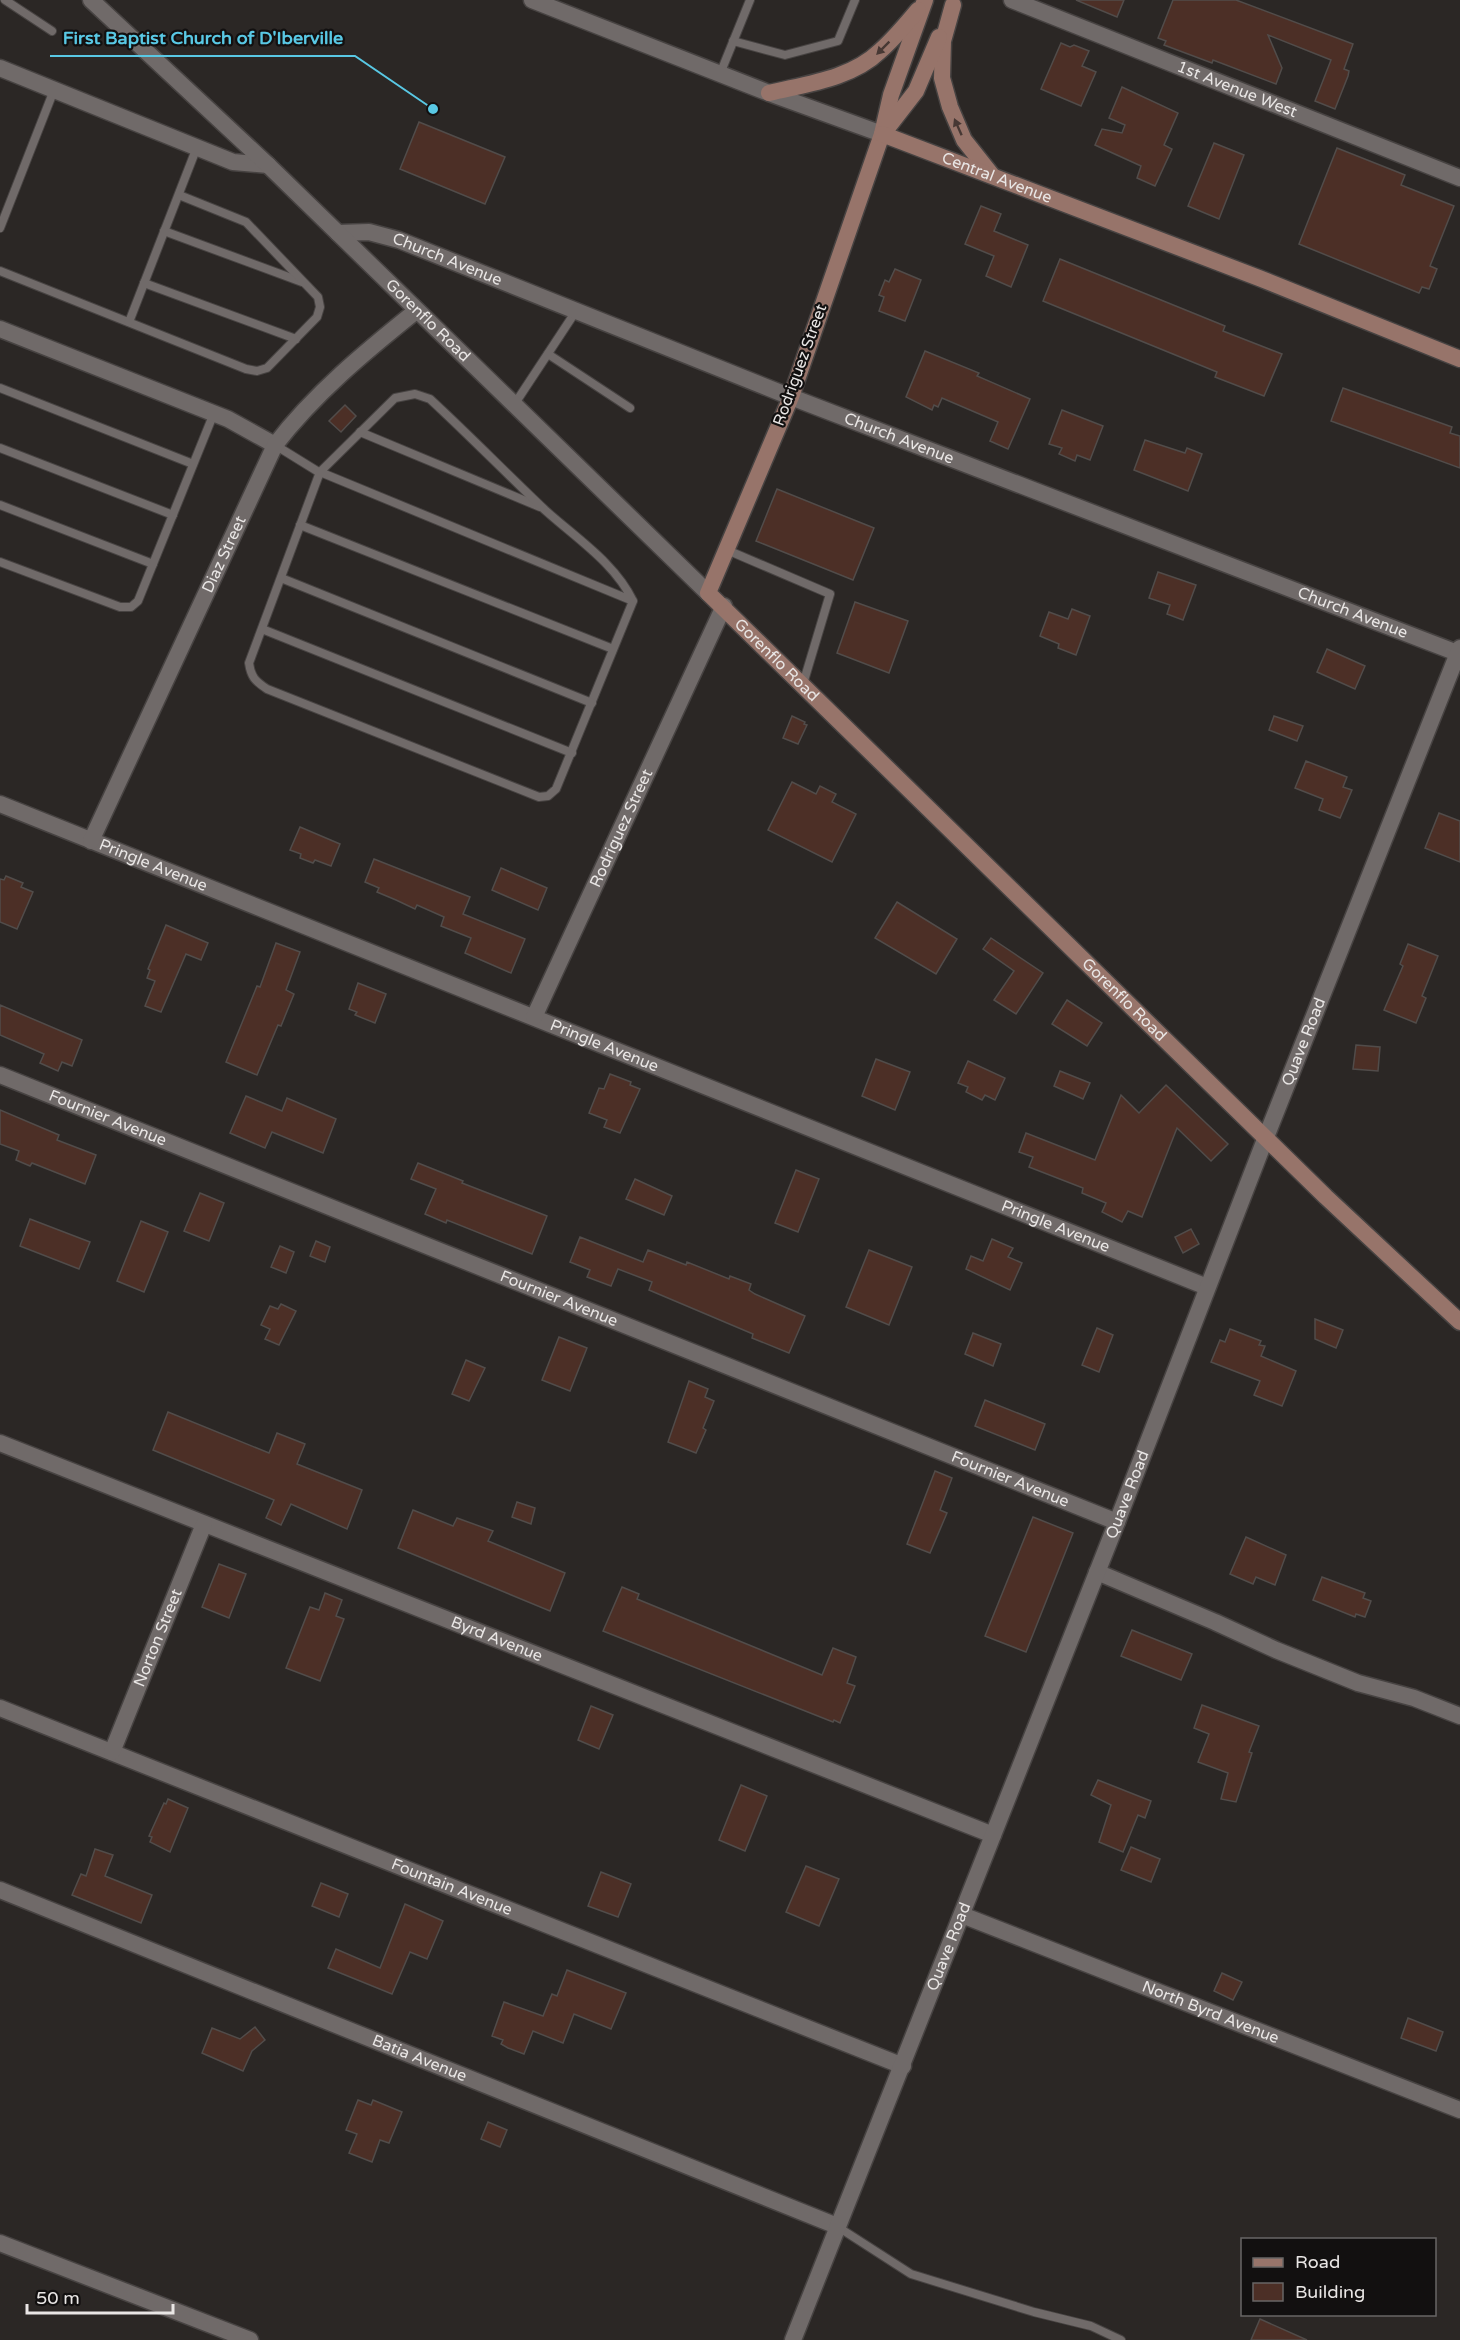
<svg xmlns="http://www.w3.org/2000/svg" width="1460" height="2340" viewBox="0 0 1460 2340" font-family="'Varela Round',sans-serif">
<rect width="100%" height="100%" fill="#2b2725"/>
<g fill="#4c2f26" stroke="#514c4a" stroke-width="1.5">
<polygon points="1076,0 1124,0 1117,17"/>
<polygon points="1173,0 1236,0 1353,44 1344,69 1349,71 1348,76 1335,109 1315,101 1331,60 1268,35 1282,68 1276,84 1213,60 1212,63 1164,45 1166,41 1158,38"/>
<polygon points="1061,43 1070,47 1074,45 1089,51 1082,66 1096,72 1081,106 1041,89"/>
<polygon points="1122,87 1178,113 1164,145 1172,149 1155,186 1137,178 1141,166 1095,145 1102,129 1122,133 1125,125 1109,118"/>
<polygon points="419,122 505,157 485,204 400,169"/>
<polygon points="1214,143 1244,155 1219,219 1188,206"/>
<polygon points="1337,148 1405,175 1401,185 1454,206 1430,266 1437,269 1429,289 1422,287 1419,293 1299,244"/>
<polygon points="981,206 1001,214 994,231 1028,245 1011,287 986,276 994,256 965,244"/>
<polygon points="1060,259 1225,326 1223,331 1282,354 1264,396 1215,377 1217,372 1043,301"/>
<polygon points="895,269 921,280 905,321 879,311 884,297 879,295 885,280 889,282"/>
<polygon points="925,351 979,373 977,376 1030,399 1008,449 990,441 998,422 942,398 938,407 934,405 932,410 906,397"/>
<polygon points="1343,388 1452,427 1450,433 1460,436 1460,468 1331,421"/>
<polygon points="345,405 356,416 341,432 329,421"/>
<polygon points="1062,410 1103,426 1090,460 1077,455 1075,461 1059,454 1062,448 1049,444"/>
<polygon points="1145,440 1185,453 1187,448 1202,454 1188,491 1134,470"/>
<polygon points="777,489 874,528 853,580 756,541"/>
<polygon points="1158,572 1196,585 1183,620 1167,614 1170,605 1149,598"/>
<polygon points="855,602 908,621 889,673 837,653"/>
<polygon points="1072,609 1090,616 1076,655 1058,648 1059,644 1040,636 1049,612 1068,619"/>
<polygon points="1327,649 1365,666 1355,689 1317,672"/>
<polygon points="792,716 805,722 804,724 807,725 798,744 783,738"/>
<polygon points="1274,716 1303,726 1297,741 1269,730"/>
<polygon points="1306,761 1347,777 1343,787 1352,790 1340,818 1319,810 1323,799 1295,788"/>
<polygon points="792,782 816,794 820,786 836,794 832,802 856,814 832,862 768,830"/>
<polygon points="1439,813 1460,821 1460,862 1425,848"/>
<polygon points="300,827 340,844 331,866 315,860 313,863 300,858 301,854 290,850"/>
<polygon points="374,859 470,897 463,914 525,939 511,973 465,953 471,938 441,926 444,917 417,905 415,909 396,900 377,892 379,888 365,882"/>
<polygon points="501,868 547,888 538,910 492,890"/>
<polygon points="6,876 23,883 21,887 33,892 17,929 0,922 0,879 4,880"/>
<polygon points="897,902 957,939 936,974 875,938"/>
<polygon points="166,925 208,943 201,960 186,954 161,1012 145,1006 155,981 147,978 150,970 148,969"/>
<polygon points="991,938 1043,973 1016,1014 994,1000 1014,971 983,949"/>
<polygon points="276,943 300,952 286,990 294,994 281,1026 278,1025 257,1075 226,1062 257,986 260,987"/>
<polygon points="1408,944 1438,956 1422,996 1426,998 1416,1023 1384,1010 1403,966 1400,964"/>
<polygon points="358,983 386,994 375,1023 355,1015 357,1012 349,1009"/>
<polygon points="1067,1000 1102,1023 1087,1046 1052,1024"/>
<polygon points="0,1005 82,1040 72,1066 62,1062 58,1071 40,1063 44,1054 0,1035"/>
<polygon points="1356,1045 1380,1047 1378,1071 1353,1069"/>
<polygon points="876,1059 910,1072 895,1110 862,1096"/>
<polygon points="968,1061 1005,1078 995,1100 985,1095 982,1100 966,1092 968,1087 958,1083"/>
<polygon points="1060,1071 1090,1083 1083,1099 1054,1086"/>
<polygon points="610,1074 631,1082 630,1085 640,1089 620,1133 604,1127 607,1120 589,1113 599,1088 604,1089"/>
<polygon points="1166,1085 1228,1144 1211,1161 1177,1128 1142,1217 1128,1211 1122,1222 1102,1212 1106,1203 1082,1193 1083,1188 1029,1167 1033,1157 1019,1152 1026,1133 1095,1160 1121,1095 1139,1113"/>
<polygon points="246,1096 282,1111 287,1098 336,1119 323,1153 272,1132 265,1148 230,1133"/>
<polygon points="0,1110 59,1135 57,1140 96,1155 85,1184 32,1163 30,1166 16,1160 19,1151 0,1144"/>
<polygon points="418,1163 463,1181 462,1183 547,1216 532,1254 447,1220 446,1223 425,1214 436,1189 411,1179"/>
<polygon points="796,1170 819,1179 798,1232 775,1223"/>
<polygon points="635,1179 672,1196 664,1215 626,1199"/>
<polygon points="200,1193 224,1203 209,1241 184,1231"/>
<polygon points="30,1219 90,1242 79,1269 20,1246"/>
<polygon points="141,1221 168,1232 144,1292 117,1281"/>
<polygon points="1191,1229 1199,1244 1183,1253 1175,1237"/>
<polygon points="580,1237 643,1262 648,1250 686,1265 687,1262 729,1279 730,1276 751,1284 749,1290 755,1294 805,1316 789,1353 752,1338 753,1334 649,1290 652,1282 618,1269 611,1286 587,1277 590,1270 570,1262"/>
<polygon points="992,1239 1013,1248 1008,1257 1022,1263 1010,1290 966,1269 971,1256 983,1261"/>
<polygon points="316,1241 330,1247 325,1262 310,1256"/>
<polygon points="280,1246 294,1252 286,1273 271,1267"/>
<polygon points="869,1250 912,1267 889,1325 846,1307"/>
<polygon points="281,1304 296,1311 279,1345 265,1339 270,1329 261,1325 270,1306 278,1309"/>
<polygon points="1315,1319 1343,1330 1336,1348 1315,1339"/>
<polygon points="1097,1328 1113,1335 1099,1372 1082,1365"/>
<polygon points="1230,1329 1261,1341 1259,1345 1265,1346 1261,1356 1296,1371 1282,1406 1254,1395 1260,1381 1211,1362 1220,1340 1225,1342"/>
<polygon points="973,1333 1001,1344 993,1366 965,1354"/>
<polygon points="559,1337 587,1348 570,1391 542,1380"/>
<polygon points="466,1360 485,1368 469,1401 452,1394"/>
<polygon points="689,1381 708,1389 705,1397 714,1401 703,1428 706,1430 696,1453 668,1442"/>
<polygon points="985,1400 1045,1424 1035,1450 975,1426"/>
<polygon points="168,1412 269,1453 277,1433 305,1444 297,1464 362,1490 347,1529 291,1504 281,1525 266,1518 274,1500 153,1450"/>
<polygon points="935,1471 952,1478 940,1510 947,1513 930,1553 907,1544"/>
<polygon points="517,1502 535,1508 531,1524 512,1517"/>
<polygon points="413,1510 453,1526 457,1518 493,1531 488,1541 565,1573 550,1611 398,1548"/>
<polygon points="1033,1517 1073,1533 1026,1652 985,1636"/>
<polygon points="1246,1537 1286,1555 1275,1585 1256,1577 1253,1584 1230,1574"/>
<polygon points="219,1564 246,1574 229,1618 202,1607"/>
<polygon points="1322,1577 1365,1593 1363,1598 1371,1601 1365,1617 1356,1614 1355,1617 1313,1600"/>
<polygon points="622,1587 639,1594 637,1599 822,1675 833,1648 856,1657 847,1683 855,1686 840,1723 834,1720 833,1722 603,1631"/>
<polygon points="325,1593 342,1600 336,1616 344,1619 320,1681 286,1668 310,1607 319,1610"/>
<polygon points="1132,1630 1192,1654 1181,1680 1121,1656"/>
<polygon points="1202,1705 1259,1726 1249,1752 1252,1753 1236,1802 1221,1799 1228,1773 1198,1762 1209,1734 1194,1728"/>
<polygon points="591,1706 613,1715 599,1749 578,1740"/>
<polygon points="1098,1780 1151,1801 1145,1818 1138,1815 1123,1852 1099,1842 1111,1805 1091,1795"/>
<polygon points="741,1785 767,1796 745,1851 719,1840"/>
<polygon points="168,1799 188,1808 170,1852 150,1842 152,1837 149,1836 164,1803 166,1804"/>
<polygon points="1131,1847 1160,1859 1151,1882 1121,1870"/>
<polygon points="95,1849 113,1855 105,1876 152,1895 141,1923 72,1895 81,1874 86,1876"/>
<polygon points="806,1866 839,1879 819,1926 786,1912"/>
<polygon points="601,1872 631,1884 618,1917 588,1906"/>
<polygon points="321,1883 348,1894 339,1917 312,1906"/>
<polygon points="405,1904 443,1921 427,1959 410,1952 392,1994 328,1968 336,1949 380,1968"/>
<polygon points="567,1970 626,1993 611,2029 574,2014 563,2043 533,2031 524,2054 508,2048 501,2044 503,2040 492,2036 504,2002 543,2016 552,1994 557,1996"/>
<polygon points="1222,1973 1242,1982 1233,2000 1214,1991"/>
<polygon points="1408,2018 1443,2032 1436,2051 1401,2038"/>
<polygon points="255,2027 265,2040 252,2051 243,2071 202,2053 212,2028 240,2039"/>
<polygon points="358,2100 371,2105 373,2100 402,2112 389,2143 380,2140 372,2162 349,2153 357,2134 346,2130"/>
<polygon points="488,2122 507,2130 500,2147 481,2139"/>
<polygon points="1260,2319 1307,2340 1251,2340"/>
</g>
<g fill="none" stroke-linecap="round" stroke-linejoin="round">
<g stroke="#474342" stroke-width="10">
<g id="service">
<polyline points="5,0 52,31"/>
<polyline points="733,41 785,55 838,41 855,0"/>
<polyline points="720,74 750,0"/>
<polyline points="0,228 54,90"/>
<polyline points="164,231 302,282"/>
<polyline points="0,271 246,369 257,371 267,368 317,317 320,307 318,297 246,222 179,195"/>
<polyline points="144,283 296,339"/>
<polyline points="129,322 197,147"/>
<polyline points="548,354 630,408"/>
<polyline points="0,388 193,464"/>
<polyline points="514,405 576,311"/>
<polyline points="360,432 540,507"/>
<path d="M275 445 317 471 320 472 633 601 556 789 548 796 539 797 267 689C255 681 251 677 249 663L320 472 395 398 415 394 430 399C469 435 506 473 545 510 576 538 615 563 633 601"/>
<polyline points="0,448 173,515"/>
<polyline points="0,505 153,564"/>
<polyline points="300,525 613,649"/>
<polyline points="727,550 830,594 803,684"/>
<polyline points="0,562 120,607 131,607 138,601 214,413"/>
<polyline points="281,578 592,703"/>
<polyline points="262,629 572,753"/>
<polyline points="838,2227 911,2274 1034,2312 1091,2326 1121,2340"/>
</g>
</g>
<g stroke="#474342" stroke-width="19">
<g id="minor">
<path id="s1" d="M1012 0 1460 178"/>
<polyline points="0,68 233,162 268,165"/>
<path id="s2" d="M338 233 369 232 399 240 791 397 1460 654"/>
<polyline points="0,329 228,419 275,445"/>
<path id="s3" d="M0 804 1207 1287"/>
<path id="s4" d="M91 841 275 445C314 394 366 351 416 311"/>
<path id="s5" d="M534 1017 724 606"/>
<path id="s6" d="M0 1075 1117 1522"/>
<path id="s7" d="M0 1443 993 1835"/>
<polyline points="1097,1572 1215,1622 1276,1650 1358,1683 1414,1698 1460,1716"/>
<path id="s8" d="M0 1708 903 2066"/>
<path id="s9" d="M112 1752 204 1524"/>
<path id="s10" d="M0 1890 837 2226"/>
<path id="s11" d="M962 1915 1460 2110"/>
<polyline points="0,2243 250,2340"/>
</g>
</g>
<g stroke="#474342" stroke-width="19">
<g id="tertiary">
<path id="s12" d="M91 0 268 165 708 593"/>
<polyline points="532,0 769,93 882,134"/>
<path id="s13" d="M793 2340 1117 1522 1266 1137 1460 648"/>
</g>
</g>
<g stroke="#474342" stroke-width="19">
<g id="secondary">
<path id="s14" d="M925 0 891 95 882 134 791 397 708 593 1326 1197 1460 1322"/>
<polyline points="953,5 943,41 942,78 950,107 964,140 991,174"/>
<path d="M769 93C806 84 851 79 880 51 894 39 906 24 918 10"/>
<polyline points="885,131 916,91 939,37"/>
<path id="s15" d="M882 134 1259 278 1460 359"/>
</g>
</g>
<use href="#service" stroke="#706a69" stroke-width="8"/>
<use href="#minor" stroke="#706a69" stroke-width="16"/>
<use href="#tertiary" stroke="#706a69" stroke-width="16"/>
<use href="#secondary" stroke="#97746a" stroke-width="16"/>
</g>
<defs><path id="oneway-solid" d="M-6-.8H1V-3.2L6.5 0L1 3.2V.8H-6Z" transform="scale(1.5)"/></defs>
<g fill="#473834">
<use href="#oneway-solid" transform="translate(883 48) rotate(135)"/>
<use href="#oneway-solid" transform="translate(958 127) rotate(-114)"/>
</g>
<g text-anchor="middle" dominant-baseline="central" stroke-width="4.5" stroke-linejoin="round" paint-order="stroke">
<g font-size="16" fill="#e9e6e5" stroke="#121010">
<text stroke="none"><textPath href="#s1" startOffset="242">1st Avenue West</textPath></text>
<text stroke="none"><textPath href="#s15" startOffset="123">Central Avenue</textPath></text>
<text stroke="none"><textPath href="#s2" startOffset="114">Church Avenue</textPath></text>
<text stroke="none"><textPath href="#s12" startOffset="465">Gorenflo Road</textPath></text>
<text transform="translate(800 365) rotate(-70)">Rodriguez Street</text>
<text stroke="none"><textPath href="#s2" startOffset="600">Church Avenue</textPath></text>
<text stroke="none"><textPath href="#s4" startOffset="316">Diaz Street</textPath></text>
<text stroke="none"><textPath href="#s2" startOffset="1086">Church Avenue</textPath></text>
<text stroke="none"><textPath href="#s14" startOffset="728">Gorenflo Road</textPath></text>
<text stroke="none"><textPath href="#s5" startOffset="208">Rodriguez Street</textPath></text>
<text stroke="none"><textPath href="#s3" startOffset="165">Pringle Avenue</textPath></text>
<text stroke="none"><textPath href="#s14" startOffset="1214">Gorenflo Road</textPath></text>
<text stroke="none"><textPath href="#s13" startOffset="1395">Quave Road</textPath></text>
<text stroke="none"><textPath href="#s3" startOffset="651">Pringle Avenue</textPath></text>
<text stroke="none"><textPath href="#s6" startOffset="116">Fournier Avenue</textPath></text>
<text stroke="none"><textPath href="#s3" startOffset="1137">Pringle Avenue</textPath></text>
<text stroke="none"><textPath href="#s6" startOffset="602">Fournier Avenue</textPath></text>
<text stroke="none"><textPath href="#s6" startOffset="1088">Fournier Avenue</textPath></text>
<text stroke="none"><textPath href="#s13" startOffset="909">Quave Road</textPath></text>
<text stroke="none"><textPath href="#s9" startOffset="123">Norton Street</textPath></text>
<text stroke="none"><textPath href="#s7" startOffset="534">Byrd Avenue</textPath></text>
<text stroke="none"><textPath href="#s8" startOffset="486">Fountain Avenue</textPath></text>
<text stroke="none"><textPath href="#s13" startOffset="423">Quave Road</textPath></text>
<text stroke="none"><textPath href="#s11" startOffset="267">North Byrd Avenue</textPath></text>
<text stroke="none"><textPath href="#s10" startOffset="452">Batia Avenue</textPath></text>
</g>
</g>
<path fill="none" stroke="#59c8e4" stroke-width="2" d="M433 109L355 56H50"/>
<circle fill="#59c8e4" stroke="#121010" stroke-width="2" cx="433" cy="109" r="6"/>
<g font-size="18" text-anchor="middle" font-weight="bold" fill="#59c8e4" stroke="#121010" stroke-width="4.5" stroke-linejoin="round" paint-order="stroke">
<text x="203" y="44">First Baptist Church of D'Iberville</text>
</g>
<rect x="1241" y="2238" width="195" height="78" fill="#121010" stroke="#686665" stroke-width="1.5"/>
<rect x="1253" y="2258" width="30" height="9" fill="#97746a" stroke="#686665" stroke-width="1.5"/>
<text x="1295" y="2268" font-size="18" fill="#e9e6e5">Road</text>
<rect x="1253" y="2283" width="30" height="18" fill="#4c2f26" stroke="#686665" stroke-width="1.5"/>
<text x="1295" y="2298" font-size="18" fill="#e9e6e5">Building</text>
<path d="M27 2304v9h146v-9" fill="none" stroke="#e9e6e5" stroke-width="3"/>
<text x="36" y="2304" font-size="18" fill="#e9e6e5" stroke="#121010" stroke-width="4.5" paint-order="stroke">50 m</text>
</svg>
